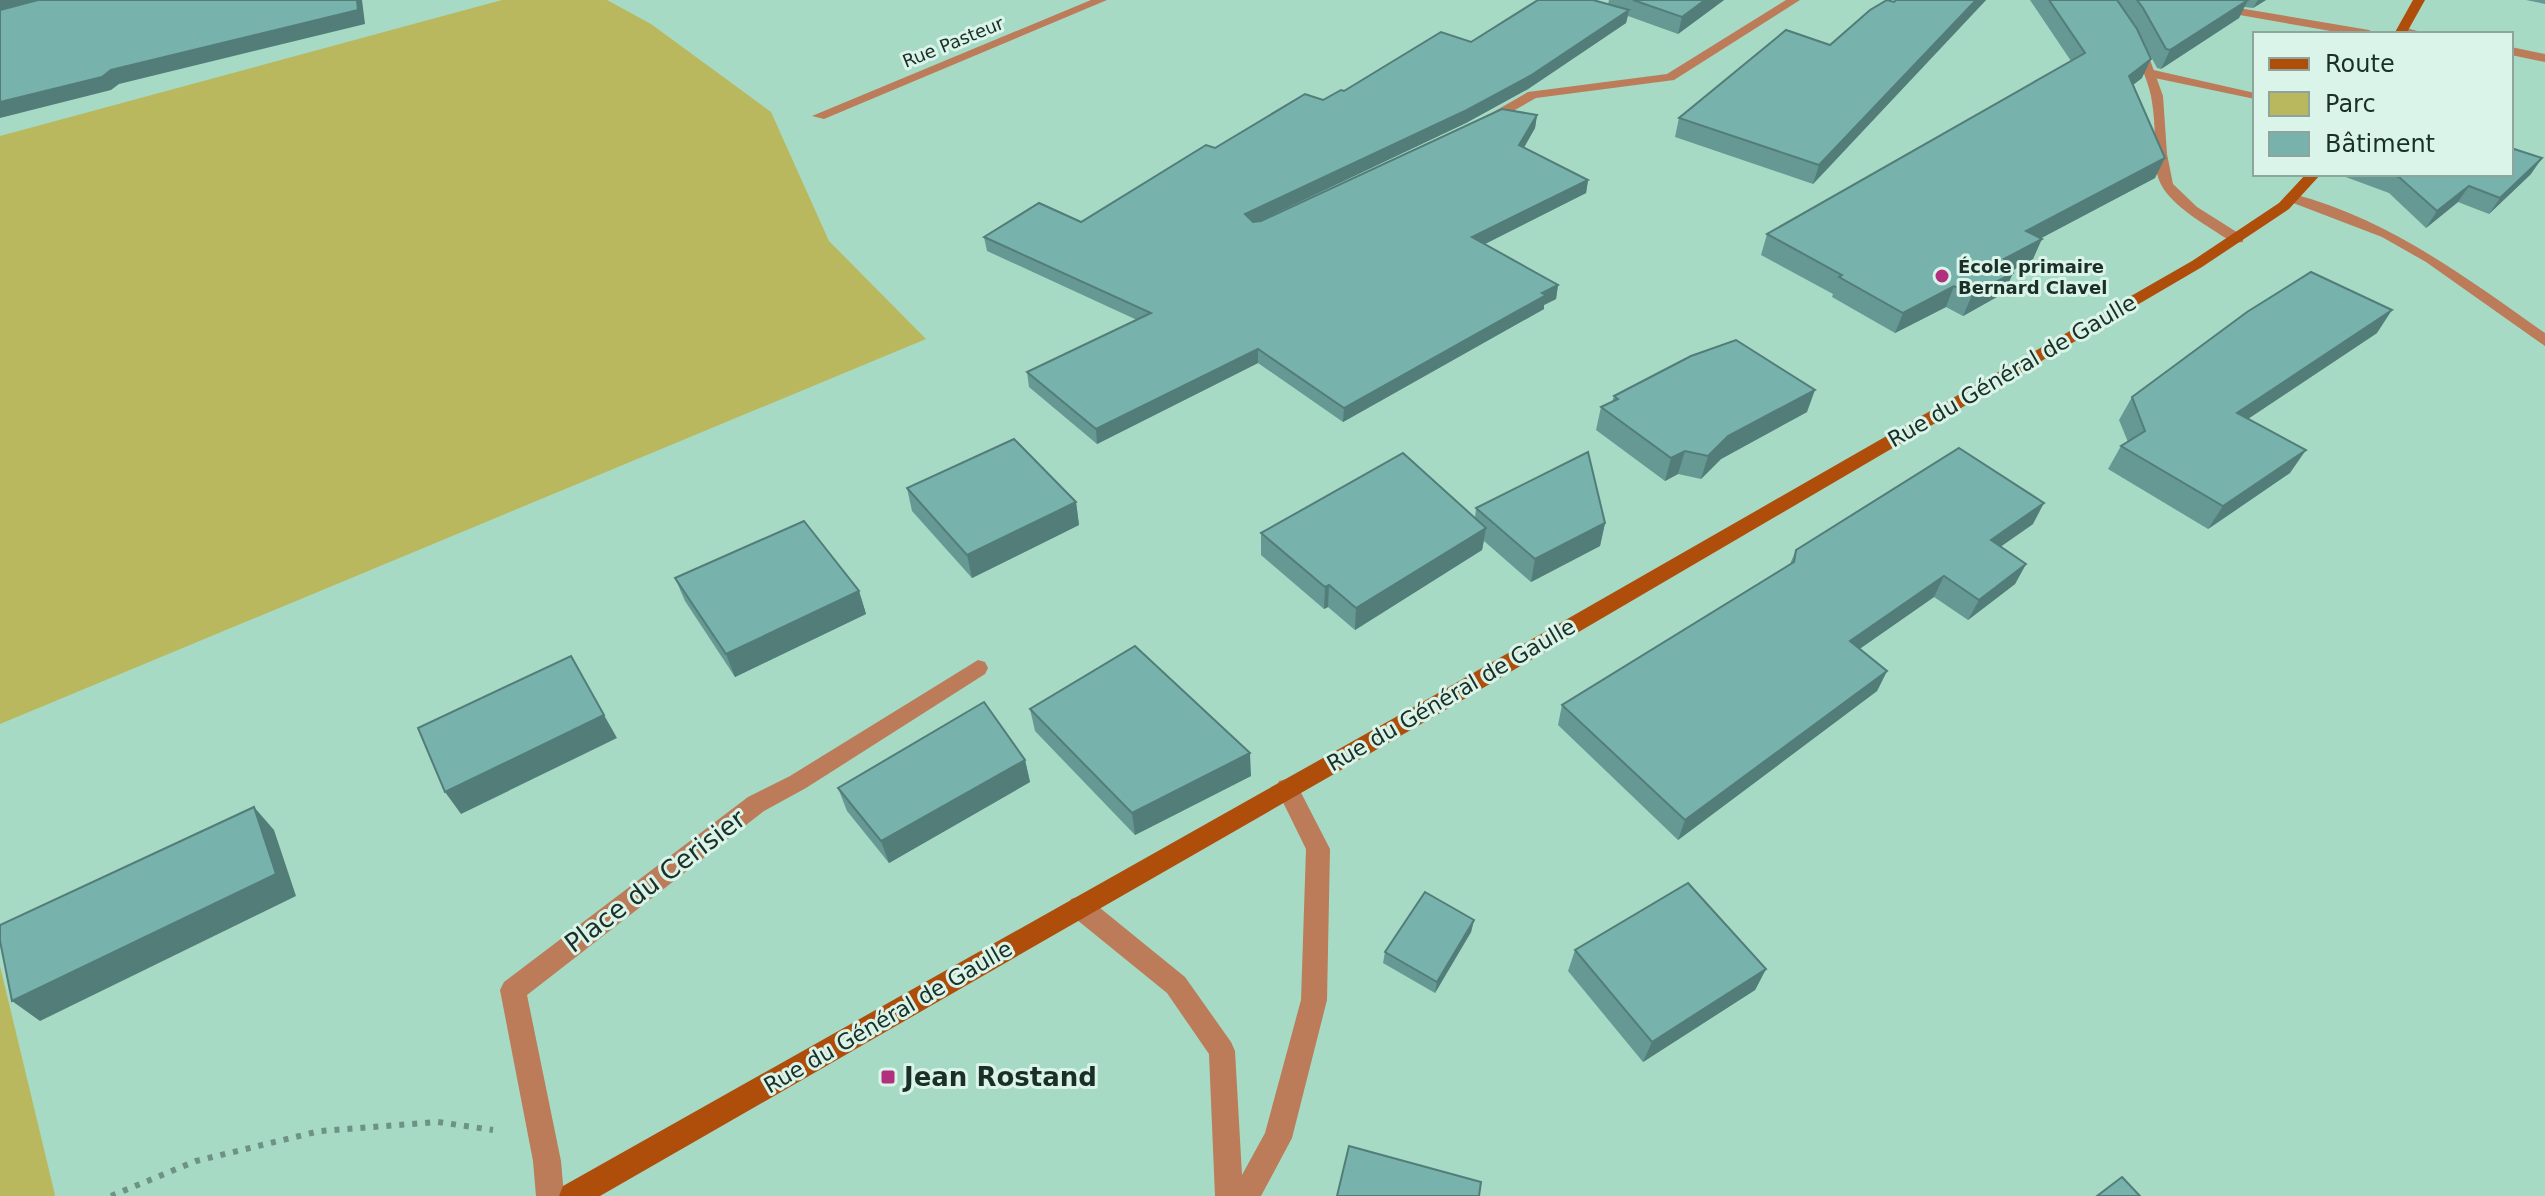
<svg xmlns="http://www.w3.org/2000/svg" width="2545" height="1196" viewBox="0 0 2545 1196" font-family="'DejaVu Sans',sans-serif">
<rect width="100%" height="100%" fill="#a6dac4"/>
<g fill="#bab85e">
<polygon points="502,0 607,0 651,24 771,112 829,241 926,339 0,724 0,136"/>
<polygon points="0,966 55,1195 54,1196 0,1196"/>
</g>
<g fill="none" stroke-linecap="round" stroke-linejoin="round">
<polyline stroke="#6c9383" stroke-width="6" stroke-dasharray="5 8" stroke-linecap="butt" points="111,1196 196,1161 320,1131 438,1122 493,1130"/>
<g fill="#bc7b59" fill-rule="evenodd">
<polygon points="2149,69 2255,93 2255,99 2145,76 2145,70"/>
<path d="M2293 194C2389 219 2465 277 2545 333V346L2426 262 2382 237 2288 201 2286 198Z"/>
</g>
<g fill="#bc7b59" fill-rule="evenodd">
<polygon points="1091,0 1107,0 824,119 812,116"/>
<polygon points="1786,0 1800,0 1674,80 1536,98 1488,125 1476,122 1528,92 1667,74"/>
<polygon points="2215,4 2369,30 2375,34 2348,34 2211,10 2209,8"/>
<polygon points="2402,27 2429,34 2398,34 2396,31"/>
<path d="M2138 39 2144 43 2163 96 2167 154 2173 184 2197 207 2243 236V242C2231 244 2220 234 2210 228 2133 179 2164 169 2151 96 2147 78 2138 60 2132 43Z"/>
<polygon points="2511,47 2545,54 2545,62 2511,55"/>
<polygon points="978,660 985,662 988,668 985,674 806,788 764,811 527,995 561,1161 564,1196 536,1196 533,1161 500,990 504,982 748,797 790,776"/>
<polygon points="1287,779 1295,781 1330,849 1327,1000 1292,1138 1261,1196 1215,1196 1209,1054 1167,993 1071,915 1068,907 1071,899 1080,896 1089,899 1185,977 1231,1042 1235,1051 1242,1175 1265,1133 1301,1000 1306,849 1276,788 1279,781"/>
</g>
<g fill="#af4e0b" fill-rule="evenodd">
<polygon points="2413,0 2425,0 2406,34 2394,34"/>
<polygon points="2306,174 2321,174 2289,209 2202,267 1442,712 600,1196 559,1196 563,1186 1426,700 2192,261 2279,203"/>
</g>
</g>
<g fill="#669994">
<polygon points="1609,0 1724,0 1678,34 1628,16 1626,23 1528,89 1466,123 1259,221 1537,115 1535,128 1524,147 1588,180 1586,193 1485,244 1558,285 1556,299 1544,305 1544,309 1343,422 1258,363 1097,444 1029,387 1027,372 1137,320 987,251 984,237 1081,222 1215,148 1344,91 1608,4"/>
<polygon points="1896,0 1986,0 1813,184 1675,137 1679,118 1830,45"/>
<polygon points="2030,0 2266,0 2253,8 2244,7 2239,18 2161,69 2157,68 2138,32 2142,78 2133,85 2155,178 2041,238 2033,259 2012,271 2013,273 2004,293 1963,316 1946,307 1895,333 1832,297 1833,294 1761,255 1767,234 2071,61"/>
<polygon points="2526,0 2545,0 2545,4"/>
<polygon points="2344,174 2531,174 2489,214 2458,202 2426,228 2389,193 2343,176"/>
<polygon points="2377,333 2248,419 2290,473 2208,529 2108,469 2121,446 2128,442 2119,420 2132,397"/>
<polygon points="1614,396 1807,412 1721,459 1701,479 1678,474 1665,481 1596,430 1601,407 1612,402"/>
<polygon points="907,488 1076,502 1079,525 972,578 912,511"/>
<polygon points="1476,508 1605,523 1600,546 1531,582 1484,541 1482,550 1355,630 1328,607 1324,609 1261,555 1261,533 1475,518"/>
<polygon points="2033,524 2000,547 2026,564 2015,584 1968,620 1934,597 1859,649 1887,671 1877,691 1678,840 1558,725 1562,705 1790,564 1796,550"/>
<polygon points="675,578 859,591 866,614 735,677 685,601"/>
<polygon points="1030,709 1251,776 1135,835 1035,731"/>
<polygon points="1025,760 1030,782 889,863 847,811 838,788"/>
<polygon points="1474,920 1471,932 1435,993 1383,963 1385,952"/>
<polygon points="1575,950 1766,969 1755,990 1643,1062 1568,971"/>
</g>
<g fill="#537d78">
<polygon points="0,0 50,0 0,11"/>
<polygon points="357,0 362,0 365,24 119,84 111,90 0,118 0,102"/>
<polygon points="1705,0 1724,0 1678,34 1682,17"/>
<polygon points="1976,0 1986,0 1813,184 1819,165"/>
<polygon points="2248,0 2239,18 2161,69 2170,50"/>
<polygon points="2258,0 2266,0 2253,8"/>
<polygon points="1629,10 1626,23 1528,89 1466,123 1245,228 1245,214"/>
<polygon points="2151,59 2142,78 2121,94 2129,76"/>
<polygon points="1537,115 1535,128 1518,158 1519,145"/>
<polygon points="2165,158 2155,178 2017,251 2026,231"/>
<polygon points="2542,158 2531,174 2489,214 2500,198"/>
<polygon points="1588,180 1586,193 1471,251 1472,237"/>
<polygon points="2469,186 2458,202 2426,228 2437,211"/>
<polygon points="2042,239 2033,259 1995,280 2004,259"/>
<polygon points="2013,273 2004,293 1963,316 1972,295"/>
<polygon points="1558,285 1556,299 1544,305 1544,309 1343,422 1344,408"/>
<polygon points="1954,286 1946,307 1895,333 1903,313"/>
<polygon points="2392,310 2377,333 2222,436 2237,413"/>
<polygon points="1258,349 1258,363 1097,444 1096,429"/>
<polygon points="1815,390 1807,412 1721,459 1701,479 1708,456 1728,436"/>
<polygon points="2306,450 2290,473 2208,529 2223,506"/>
<polygon points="1685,451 1678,474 1665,481 1671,458"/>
<polygon points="1076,502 1079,525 972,578 967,555"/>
<polygon points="2044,503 2033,524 1980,561 1991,540"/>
<polygon points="1605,523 1600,546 1531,582 1535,559"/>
<polygon points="1486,528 1482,550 1355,630 1356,608"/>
<polygon points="2026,564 2015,584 1968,620 1979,600"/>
<polygon points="1944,576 1934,597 1841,662 1850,641"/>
<polygon points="1329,585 1328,607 1324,609 1325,587"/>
<polygon points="859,591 866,614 735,677 726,654"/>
<polygon points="1887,671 1877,691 1678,840 1685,820"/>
<polygon points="604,715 617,738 461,814 445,792"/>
<polygon points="1250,753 1251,776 1135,835 1132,813"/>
<polygon points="1025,760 1030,782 889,863 881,841"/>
<polygon points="254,807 274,830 296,896 40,1021 12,1001"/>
<polygon points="1474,920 1471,932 1435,993 1437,982"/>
<polygon points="1766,969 1755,990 1643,1062 1652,1042"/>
</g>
<g fill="#77b2ac" stroke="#537d78" stroke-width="2">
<polygon points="38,0 357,0 358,10 111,70 102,77 0,102 0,10"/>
<polygon points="1538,0 1593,0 1629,10 1530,76 1467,110 1245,214 1253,222 1261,221 1502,109 1537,115 1519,145 1588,180 1472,237 1558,285 1542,293 1546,295 1344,408 1258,349 1096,429 1027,372 1151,313 984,237 1039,203 1081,222 1206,145 1215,148 1305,94 1323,100 1341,90 1344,91 1441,32 1471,42"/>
<polygon points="1633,0 1705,0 1682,17"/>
<polygon points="1887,0 1894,2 1896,0 1976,0 1819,165 1679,118 1786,30 1830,45 1870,10"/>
<polygon points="2049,0 2117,0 2137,29 2151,59 2129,76 2165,158 2026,231 2042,239 2004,259 2013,273 1972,295 1954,286 1903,313 1839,277 1842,275 1767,234 2085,53"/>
<polygon points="2137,0 2248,0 2170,50 2166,49 2143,8"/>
<polygon points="2511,148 2542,158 2500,198 2469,186 2437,211 2399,177 2391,174 2511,174"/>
<polygon points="2311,272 2392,310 2237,413 2306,450 2223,506 2121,446 2145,431 2132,397 2247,312"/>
<polygon points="1736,340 1815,390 1728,436 1708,456 1685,451 1671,458 1601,407 1618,399 1614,396 1691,356"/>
<polygon points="1014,439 1076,502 967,555 907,488"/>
<polygon points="1959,448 2044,503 1991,540 2026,564 1979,600 1944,576 1850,641 1887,671 1685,820 1562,705 1794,562 1796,550"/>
<polygon points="1588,452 1605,523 1535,559 1476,508"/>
<polygon points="1403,453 1486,528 1356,608 1329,585 1325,587 1261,533"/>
<polygon points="804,521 859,591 726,654 675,578"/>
<polygon points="1135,646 1250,753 1132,813 1030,709"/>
<polygon points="571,656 604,715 445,792 418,728"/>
<polygon points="984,702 1025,760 881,841 838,788"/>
<polygon points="254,807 276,874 12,1001 0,941 0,925"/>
<polygon points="1688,883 1766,969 1652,1042 1575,950"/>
<polygon points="1425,892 1474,920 1437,982 1385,952"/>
<polygon points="1349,1146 1481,1182 1479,1196 1337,1196"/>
<polygon points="2122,1177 2140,1196 2097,1196"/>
</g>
<g fill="#b1317f" stroke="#daf4e9" stroke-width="3">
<circle cx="1942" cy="276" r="8"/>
<rect x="880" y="1069" width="16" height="16" rx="4"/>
</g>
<g text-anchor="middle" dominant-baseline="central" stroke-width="6" stroke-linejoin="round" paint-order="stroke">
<g font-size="18" fill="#1a2f27" stroke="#daf4e9">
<text transform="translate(953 42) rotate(-22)">Rue Pasteur</text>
</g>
<g font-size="18" font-weight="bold" fill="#1a2f27" stroke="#daf4e9" text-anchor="start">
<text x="1958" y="266">École primaire<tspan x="1958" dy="21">Bernard Clavel</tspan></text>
</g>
<g font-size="22" fill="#1a2f27" stroke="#daf4e9">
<text transform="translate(2012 371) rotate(-30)">Rue du Général de Gaulle</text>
<text transform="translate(1451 695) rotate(-30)">Rue du Général de Gaulle</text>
<text transform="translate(888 1017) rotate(-30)">Rue du Général de Gaulle</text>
</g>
<g font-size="26" fill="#1a2f27" stroke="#daf4e9">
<text transform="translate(655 881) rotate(-37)">Place du Cerisier</text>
</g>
<g font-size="26" font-weight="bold" fill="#1a2f27" stroke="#daf4e9" text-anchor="start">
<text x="904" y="1077">Jean Rostand</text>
</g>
</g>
<rect x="2253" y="32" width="260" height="144" fill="#daf4e9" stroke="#8da59b" stroke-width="2"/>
<rect x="2269" y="58" width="40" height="12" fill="#af4e0b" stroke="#8da59b" stroke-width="2"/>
<text x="2325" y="72" font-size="24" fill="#1a2f27">Route</text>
<rect x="2269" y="92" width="40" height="24" fill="#bab85e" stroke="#8da59b" stroke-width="2"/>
<text x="2325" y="112" font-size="24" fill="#1a2f27">Parc</text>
<rect x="2269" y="132" width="40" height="24" fill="#77b2ac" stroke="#8da59b" stroke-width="2"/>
<text x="2325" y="152" font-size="24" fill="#1a2f27">Bâtiment</text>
</svg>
